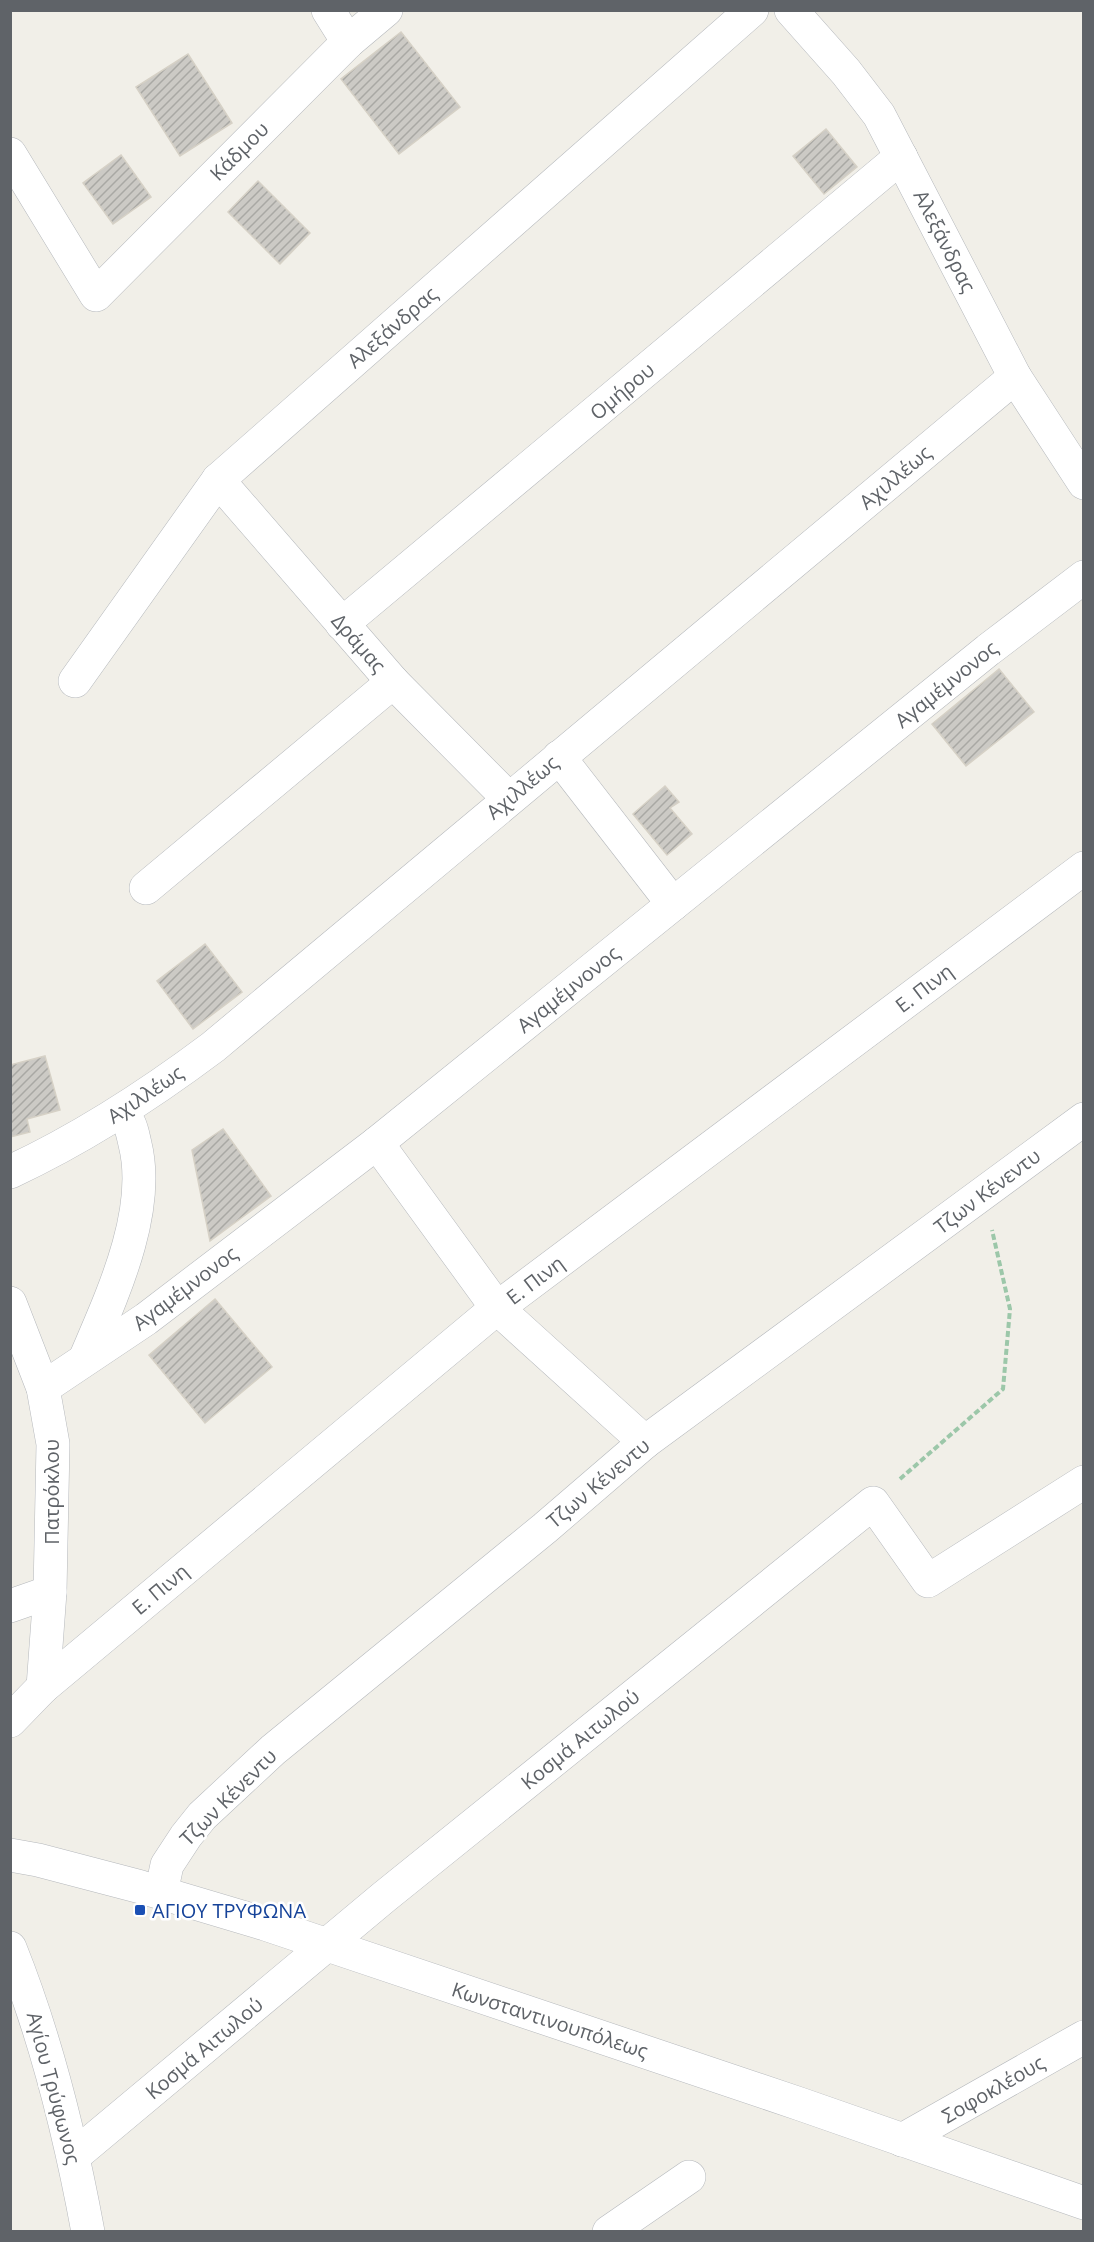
<svg xmlns="http://www.w3.org/2000/svg" width="1094" height="2242" viewBox="0 0 1094 2242" font-family="'Open Sans',sans-serif">
<defs>
<pattern id="building-hatch" width="6" height="6" patternUnits="userSpaceOnUse" patternTransform="scale(1.5)"><rect width="6" height="6" fill="#cccac5"/><path d="M-1 1l2-2M0 6l6-6M5 7l2-2" fill="none" stroke="#a9a8a4"/></pattern>
</defs>
<rect width="100%" height="100%" fill="#f1efe8"/>
<g fill="url(#building-hatch)" stroke="#d6d1c6" stroke-width="1.5">
<polygon points="401,32 460,107 399,154 341,79"/>
<polygon points="188,54 232,123 180,156 136,87"/>
<polygon points="826,129 857,167 824,194 793,156"/>
<polygon points="121,155 151,197 113,224 83,183"/>
<polygon points="258,181 310,233 280,264 228,212"/>
<polygon points="999,669 1034,712 966,766 932,724"/>
<polygon points="665,786 679,802 670,808 692,834 667,855 633,814"/>
<polygon points="205,944 242,992 193,1029 157,981"/>
<polygon points="45,1056 60,1110 27,1119 30,1132 10,1137 10,1065"/>
<polygon points="223,1129 271,1196 210,1241 192,1150"/>
<polygon points="215,1299 272,1367 205,1423 149,1355"/>
</g>
<g fill="none" stroke-linecap="round" stroke-linejoin="round">
<g stroke="#b5b8bc" stroke-width="34">
<g id="minor">
<polyline points="328,10 348,42"/>
<polyline points="791,10 846,72 879,115 1015,377 1084,483"/>
<polyline points="10,154 96,295 348,42 386,10"/>
<polyline points="218,480 393,682 508,798"/>
<polyline points="342,624 901,157"/>
<polyline points="75,681 218,480 752,10"/>
<polyline points="559,757 673,904"/>
<polyline points="146,888 393,682"/>
<polyline points="377,1143 497,1308 645,1442"/>
<path d="M10 1172C83 1138 149 1095 213 1047L1015 377"/>
<polyline points="10,1303 43,1388 53,1444 50,1592 43,1687"/>
<path d="M85 1359C111 1298 152 1212 135 1144 132 1131 131 1121 120 1113"/>
<polyline points="43,1388 146,1319 377,1143 988,650 1084,577"/>
<polyline points="10,1606 50,1592"/>
<polyline points="10,1721 43,1687 497,1308 1084,868"/>
<polyline points="10,1855 38,1860 141,1887 265,1924 800,2104 1084,2203"/>
<polyline points="161,1893 167,1865 186,1836 202,1816 273,1750 545,1528 645,1442 1084,1119"/>
<path d="M10 1948C47 2040 70 2134 88 2232"/>
<polyline points="902,2140 1084,2037"/>
<polyline points="74,2156 384,1897 873,1503 928,1581 1084,1482"/>
<polyline points="609,2232 689,2177"/>
</g>
</g>
<polyline stroke="#9cc7a9" stroke-width="4" stroke-dasharray="6 3" stroke-linecap="butt" points="900,1479 1003,1389 1010,1309 992,1230"/>
<use href="#minor" stroke="#fff" stroke-width="33"/>
</g>
<rect fill="#1a4fb4" stroke="#fff" stroke-width="2" x="134" y="1904" width="12" height="12" rx="3"/>
<g text-anchor="middle" dominant-baseline="central" stroke-width="5" stroke-linejoin="round" paint-order="stroke">
<g font-size="20" fill="#5f6368" stroke="#fff">
<text transform="translate(239 151) rotate(-45)">Κάδμου</text>
<text transform="translate(945 241) rotate(63)">Αλεξάνδρας</text>
<text transform="translate(392 327) rotate(-41)">Αλεξάνδρας</text>
<text transform="translate(622 391) rotate(-40)">Ομήρου</text>
<text transform="translate(895 477) rotate(-40)">Αχιλλέως</text>
<text transform="translate(359 643) rotate(49)">Δράμας</text>
<text transform="translate(946 684) rotate(-39)">Αγαμέμνονος</text>
<text transform="translate(522 787) rotate(-40)">Αχιλλέως</text>
<text transform="translate(924 988) rotate(-37)">Ε. Πινη</text>
<text transform="translate(568 989) rotate(-39)">Αγαμέμνονος</text>
<text transform="translate(145 1094) rotate(-34)">Αχιλλέως</text>
<text transform="translate(987 1191) rotate(-37)">Τζων Κένεντυ</text>
<text transform="translate(535 1280) rotate(-37)">Ε. Πινη</text>
<text transform="translate(185 1288) rotate(-37)">Αγαμέμνονος</text>
<text transform="translate(598 1483) rotate(-40)">Τζων Κένεντυ</text>
<text transform="translate(51 1492) rotate(-90)">Πατρόκλου</text>
<text transform="translate(160 1589) rotate(-40)">Ε. Πινη</text>
<text transform="translate(580 1739) rotate(-39)">Κοσμά Αιτωλού</text>
<text transform="translate(228 1797) rotate(-45)">Τζων Κένεντυ</text>
<text transform="translate(550 2020) rotate(18)">Κωνσταντινουπόλεως</text>
<text transform="translate(204 2048) rotate(-40)">Κοσμά Αιτωλού</text>
<text transform="translate(54 2088) rotate(75)">Αγίου Τρύφωνος</text>
<text transform="translate(993 2089) rotate(-30)">Σοφοκλέους</text>
</g>
<g font-size="20" fill="#164399" stroke="#fff" text-anchor="start">
<text x="152" y="1910">ΑΓΙΟΥ ΤΡΥΦΩΝΑ</text>
</g>
</g>
<rect width="1094" height="2242" fill="none" stroke="#5f6368" stroke-width="24"/>
</svg>
